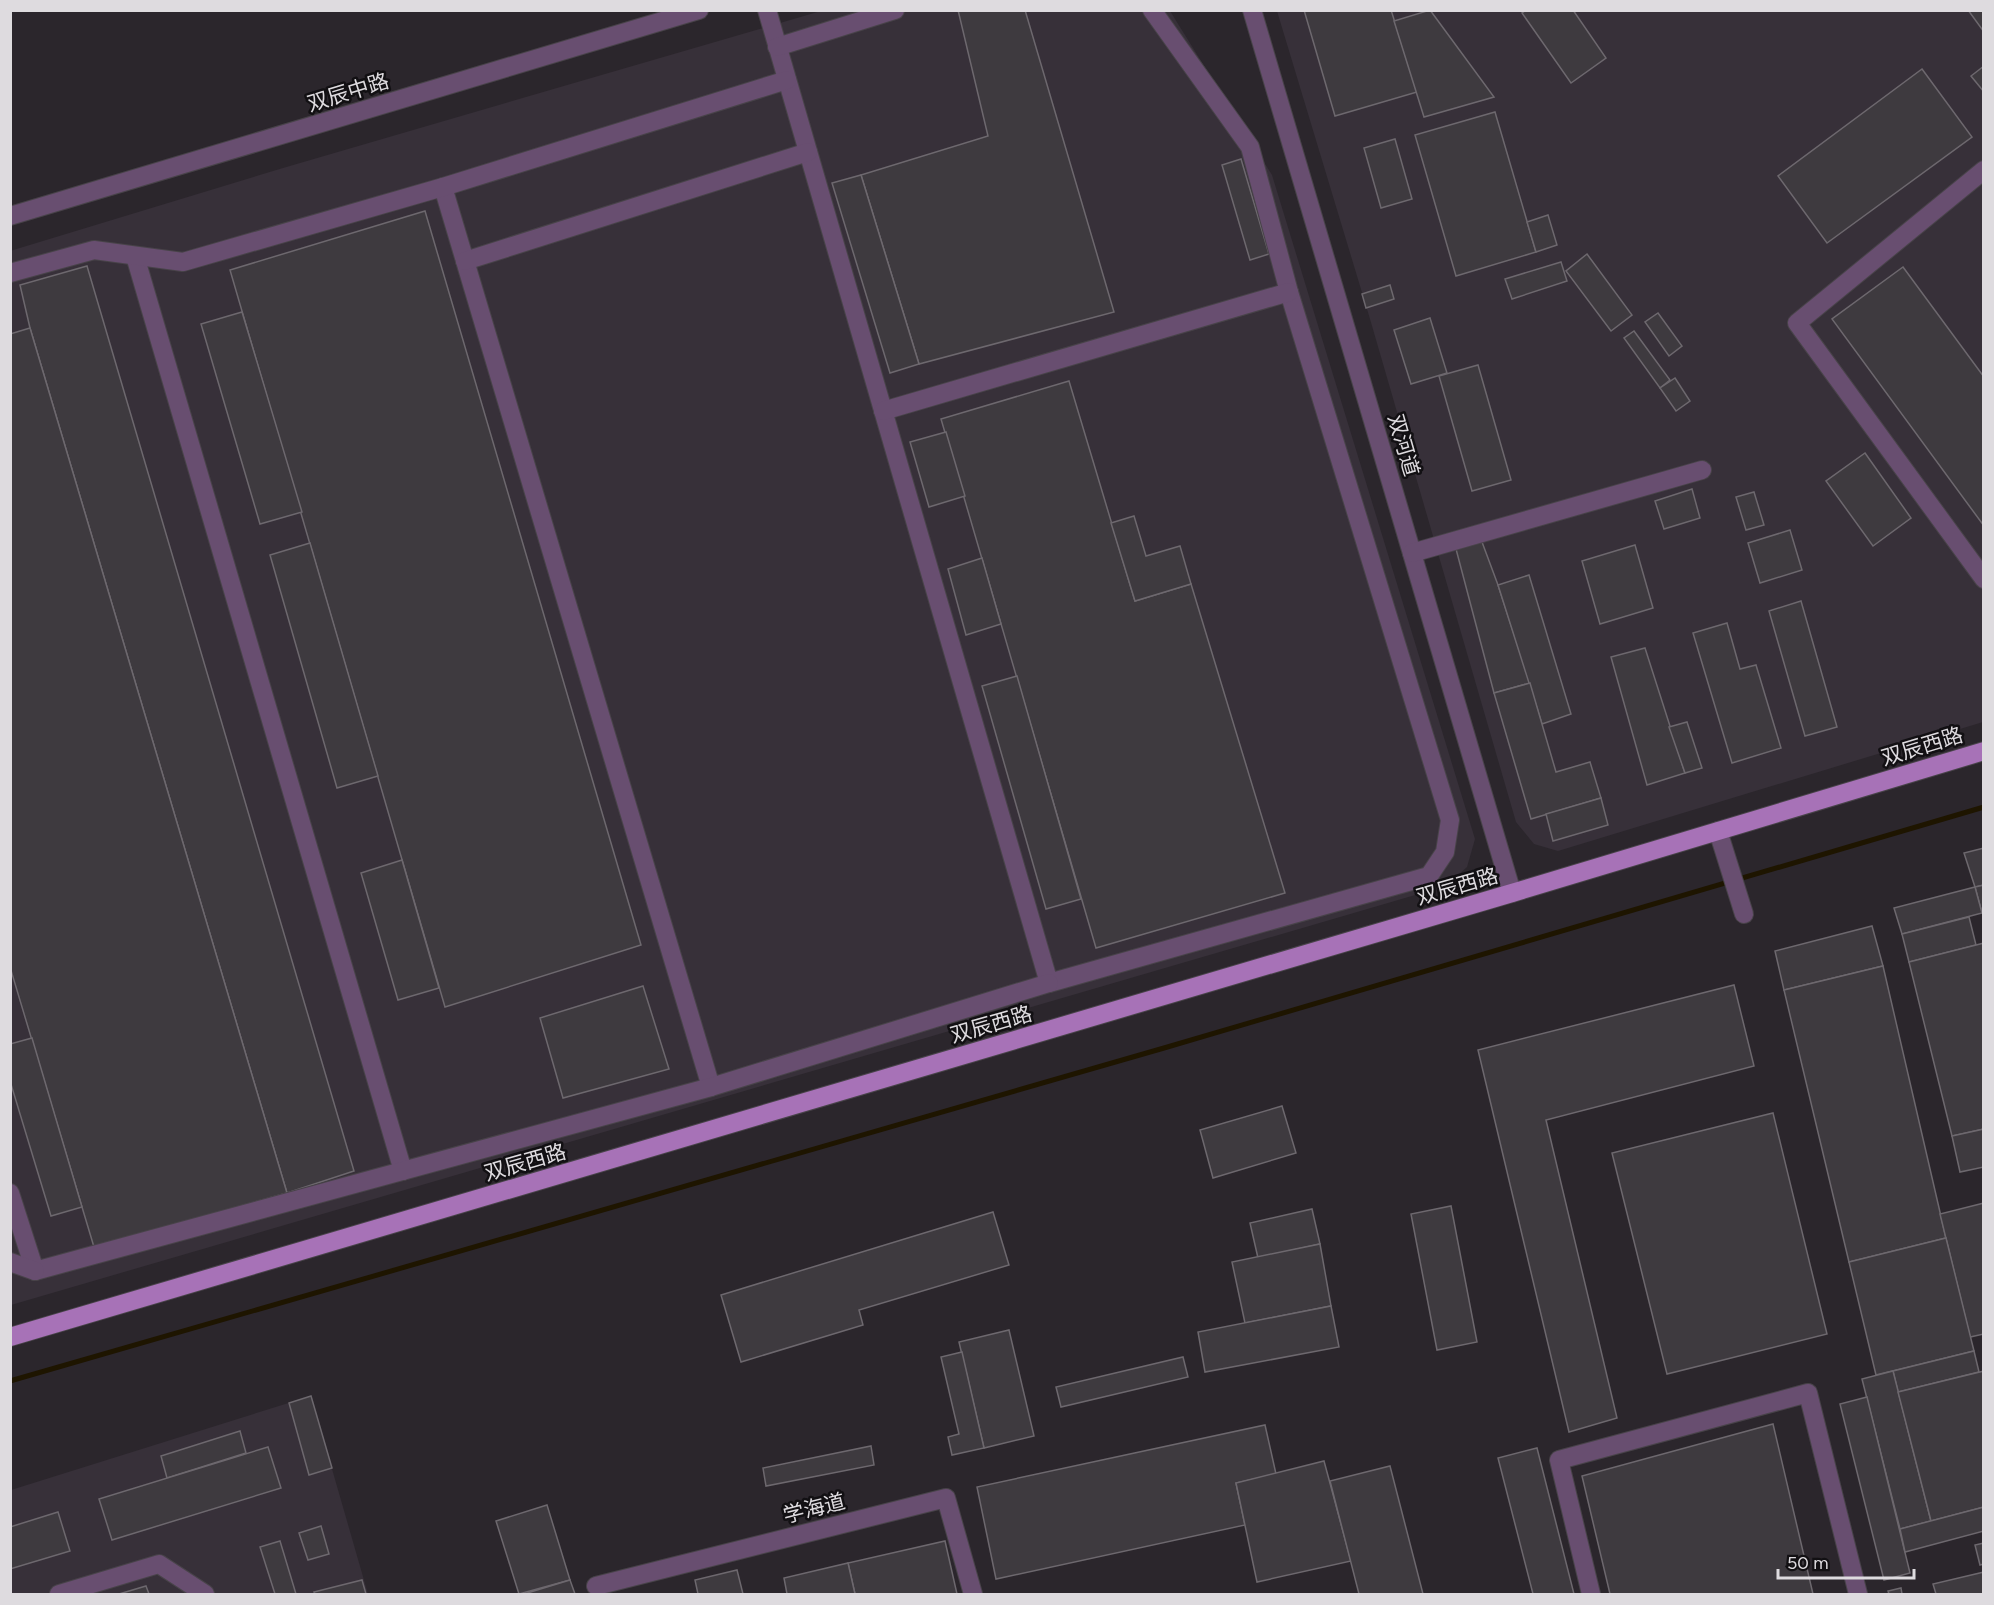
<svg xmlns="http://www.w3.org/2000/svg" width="1994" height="1605" viewBox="0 0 1994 1605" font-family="Figtree,'Noto Sans SC',sans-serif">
<rect width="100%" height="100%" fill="#2b262c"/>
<g fill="#373039">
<polygon points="821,11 1170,11 1272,175 1475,839 1467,867 1446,886 11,1305 10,251 283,168"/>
<polygon points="1277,11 1983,11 1983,722 1558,851 1534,844 1516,822 1370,319"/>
<polygon points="311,1396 368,1594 11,1594 11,1490"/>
</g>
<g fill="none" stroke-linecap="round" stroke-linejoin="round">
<polyline stroke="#1e1500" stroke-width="5" points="10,1381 1164,1048 1984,807"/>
</g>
<g fill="#3e3a3f" stroke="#6d686e" stroke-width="1.5">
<polygon points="958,10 1025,10 1114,312 919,364 861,175 988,136"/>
<polygon points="1304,10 1391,10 1417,92 1335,116"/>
<polygon points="1430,10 1494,97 1424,117 1394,21"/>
<polygon points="1526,10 1573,10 1606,58 1571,83 1522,13"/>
<polygon points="1968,10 1984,10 1984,32"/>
<polygon points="1984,66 1984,92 1971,76"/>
<polygon points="1922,69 1972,137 1827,243 1778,176"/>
<polygon points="1495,112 1536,252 1456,276 1415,135"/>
<polygon points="1395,139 1412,199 1381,208 1364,148"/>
<polygon points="1241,159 1269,254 1250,260 1222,165"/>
<polygon points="861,175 919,364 890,373 832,183"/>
<polygon points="425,211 641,945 445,1007 230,270"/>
<polygon points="1548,215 1557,245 1536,252 1527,222"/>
<polygon points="1587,254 1632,315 1611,331 1566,271"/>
<polygon points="1561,262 1567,281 1512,299 1505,279"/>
<polygon points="87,266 354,1171 287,1193 30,328 20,285"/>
<polygon points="1903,267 1984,377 1984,526 1832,319"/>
<polygon points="1390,285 1394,299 1366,308 1362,294"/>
<polygon points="242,312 302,512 260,524 201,324"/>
<polygon points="1658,313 1682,346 1669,356 1645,322"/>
<polygon points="1430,318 1447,373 1411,384 1394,330"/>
<polygon points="30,328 287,1193 94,1247 10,967 10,334"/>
<polygon points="1634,331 1670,380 1660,388 1624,338"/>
<polygon points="1478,365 1511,480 1472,491 1439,376"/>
<polygon points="1675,378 1690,401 1676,411 1660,388"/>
<polygon points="1069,381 1135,601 1191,584 1285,893 1096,948 941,419"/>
<polygon points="946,432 965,496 929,507 910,442"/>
<polygon points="1865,453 1911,518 1873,546 1826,481"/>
<polygon points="1692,489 1700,518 1664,529 1655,501"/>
<polygon points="1754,492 1764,525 1746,530 1736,497"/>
<polygon points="1134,516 1146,556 1180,546 1191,584 1135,601 1111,523"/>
<polygon points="1790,530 1802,570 1760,583 1748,543"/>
<polygon points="1482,542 1498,585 1530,683 1494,693 1456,549"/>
<polygon points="310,543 378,776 337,788 270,555"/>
<polygon points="1635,545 1653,608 1600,624 1582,561"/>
<polygon points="982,558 1001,624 966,635 948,569"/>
<polygon points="1529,575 1571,714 1542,724 1498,585"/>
<polygon points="1801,601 1837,727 1805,736 1769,611"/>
<polygon points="1727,623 1740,669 1756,665 1781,748 1732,763 1693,633"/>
<polygon points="1645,648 1685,773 1647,785 1611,657"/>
<polygon points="1017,676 1081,899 1046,909 982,686"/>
<polygon points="1530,683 1556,772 1590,762 1601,798 1531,819 1494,693"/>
<polygon points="1687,722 1702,768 1685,773 1669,727"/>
<polygon points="1601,798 1608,825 1553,841 1546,814"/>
<polygon points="1984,848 1984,885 1975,887 1964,853"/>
<polygon points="402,860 439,988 398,1000 361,873"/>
<polygon points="1984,885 1984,912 1982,913 1975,887"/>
<polygon points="1975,887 1982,913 1902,934 1894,908"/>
<polygon points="1969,917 1976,945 1909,962 1902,934"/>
<polygon points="1872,926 1883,966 1784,990 1775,951"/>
<polygon points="1984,943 1984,1129 1952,1136 1909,962"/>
<polygon points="1883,966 1946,1238 1849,1262 1784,990"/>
<polygon points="1734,985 1754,1066 1546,1120 1617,1418 1569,1432 1478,1050"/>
<polygon points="643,986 669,1069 563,1098 540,1018"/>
<polygon points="32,1038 82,1207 51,1216 10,1081 10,1044"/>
<polygon points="1282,1106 1296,1153 1213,1178 1200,1130"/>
<polygon points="1773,1113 1827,1334 1667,1374 1612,1153"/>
<polygon points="1984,1129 1984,1167 1960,1172 1952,1136"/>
<polygon points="1984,1203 1984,1334 1970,1337 1940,1214"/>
<polygon points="1451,1206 1477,1342 1437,1350 1411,1214"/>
<polygon points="1312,1209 1320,1244 1258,1258 1250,1223"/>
<polygon points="993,1212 1009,1265 859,1310 863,1325 741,1362 721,1295"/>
<polygon points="1946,1238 1974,1351 1876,1375 1849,1262"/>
<polygon points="1320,1244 1331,1306 1245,1323 1232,1262"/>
<polygon points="1331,1306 1339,1347 1205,1372 1198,1332"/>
<polygon points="1009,1330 1034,1436 984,1448 959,1342"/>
<polygon points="1974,1351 1979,1372 1898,1392 1893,1371"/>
<polygon points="962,1352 984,1448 952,1455 948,1437 959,1434 941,1357"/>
<polygon points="1183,1357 1188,1377 1061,1407 1056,1387"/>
<polygon points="1893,1371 1931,1521 1900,1529 1862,1379"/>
<polygon points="1984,1371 1984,1507 1931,1521 1898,1392"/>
<polygon points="311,1396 332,1468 309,1475 289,1403"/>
<polygon points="1867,1397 1910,1573 1884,1580 1840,1404"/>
<polygon points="1773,1424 1813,1594 1610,1594 1582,1476"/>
<polygon points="1265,1425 1276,1474 1236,1483 1245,1525 996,1579 977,1487"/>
<polygon points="240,1431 246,1453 167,1478 161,1456"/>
<polygon points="871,1446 874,1465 766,1486 763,1468"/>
<polygon points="268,1447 281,1488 112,1540 99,1499"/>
<polygon points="1537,1448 1574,1594 1533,1594 1498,1458"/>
<polygon points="1324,1461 1351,1561 1257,1582 1236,1483"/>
<polygon points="1390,1466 1423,1594 1359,1594 1330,1481"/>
<polygon points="547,1505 570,1580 519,1594 496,1521"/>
<polygon points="1984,1507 1984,1531 1905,1552 1900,1529"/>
<polygon points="58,1512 70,1551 10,1569 10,1527"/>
<polygon points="321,1526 329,1554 308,1560 299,1533"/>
<polygon points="280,1541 296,1594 275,1594 260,1547"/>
<polygon points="945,1541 957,1594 855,1594 848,1563"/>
<polygon points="1984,1543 1984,1564 1980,1565 1975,1545"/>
<polygon points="848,1563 855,1594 787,1594 784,1578"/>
<polygon points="737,1570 743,1594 698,1594 695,1580"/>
<polygon points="1984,1572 1984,1594 1936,1594 1933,1584"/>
<polygon points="362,1580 366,1594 315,1594 314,1592"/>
<polygon points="570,1580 575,1594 524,1594"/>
<polygon points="146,1586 149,1594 119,1594"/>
<polygon points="1901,1588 1902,1594 1889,1594 1888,1591"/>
</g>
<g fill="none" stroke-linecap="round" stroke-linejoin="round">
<g stroke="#484349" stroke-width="20">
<g id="minor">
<polyline points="767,10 1049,983 1429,876 1445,852 1450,820 1289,292 1250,147 1152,10"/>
<polyline points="1252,10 1512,893"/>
<polyline points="777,47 895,10"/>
<polyline points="1984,170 1797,323 1984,579"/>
<polyline points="443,187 711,1087"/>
<polyline points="10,216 699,10"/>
<polyline points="135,256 403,1171"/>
<polyline points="465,261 808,152"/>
<polyline points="10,273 94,250 183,262 443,187 787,80"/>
<polyline points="883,411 1289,292"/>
<polyline points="1412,553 1702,470"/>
<polyline points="1718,831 1744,914"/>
<polyline points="10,1193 35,1271 711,1087 1049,983"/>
<polyline points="10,1262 35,1271"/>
<polyline points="596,1586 946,1498 973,1594"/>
<polyline points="59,1594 159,1564 205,1594"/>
<polyline points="1591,1594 1559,1460 1808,1393 1858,1594"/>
</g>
</g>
<g stroke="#484349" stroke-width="20">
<polyline id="major" points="10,1337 1512,893 1984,751"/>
</g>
<use href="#minor" stroke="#684e70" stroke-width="18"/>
<use href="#major" stroke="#a772b7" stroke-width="18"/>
</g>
<g text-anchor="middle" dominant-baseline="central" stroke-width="5" stroke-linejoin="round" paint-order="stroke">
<g font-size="21" fill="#dedbdf" stroke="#121013">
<text transform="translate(348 92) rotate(-17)">双辰中路</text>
<text transform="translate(1404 445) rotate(74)">双河道</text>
<text transform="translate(1922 746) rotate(-17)">双辰西路</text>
<text transform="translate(1457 886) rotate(-16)">双辰西路</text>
<text transform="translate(991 1024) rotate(-16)">双辰西路</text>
<text transform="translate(525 1162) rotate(-16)">双辰西路</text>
<text transform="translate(814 1508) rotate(-14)">学海道</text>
</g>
</g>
<rect width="1994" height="1605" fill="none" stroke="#dedbdf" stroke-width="24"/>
<path d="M1778 1569v9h136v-9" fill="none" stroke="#dedbdf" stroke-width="3"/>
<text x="1787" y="1569" font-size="18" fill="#dedbdf" stroke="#121013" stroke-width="4.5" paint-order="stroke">50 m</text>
</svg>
